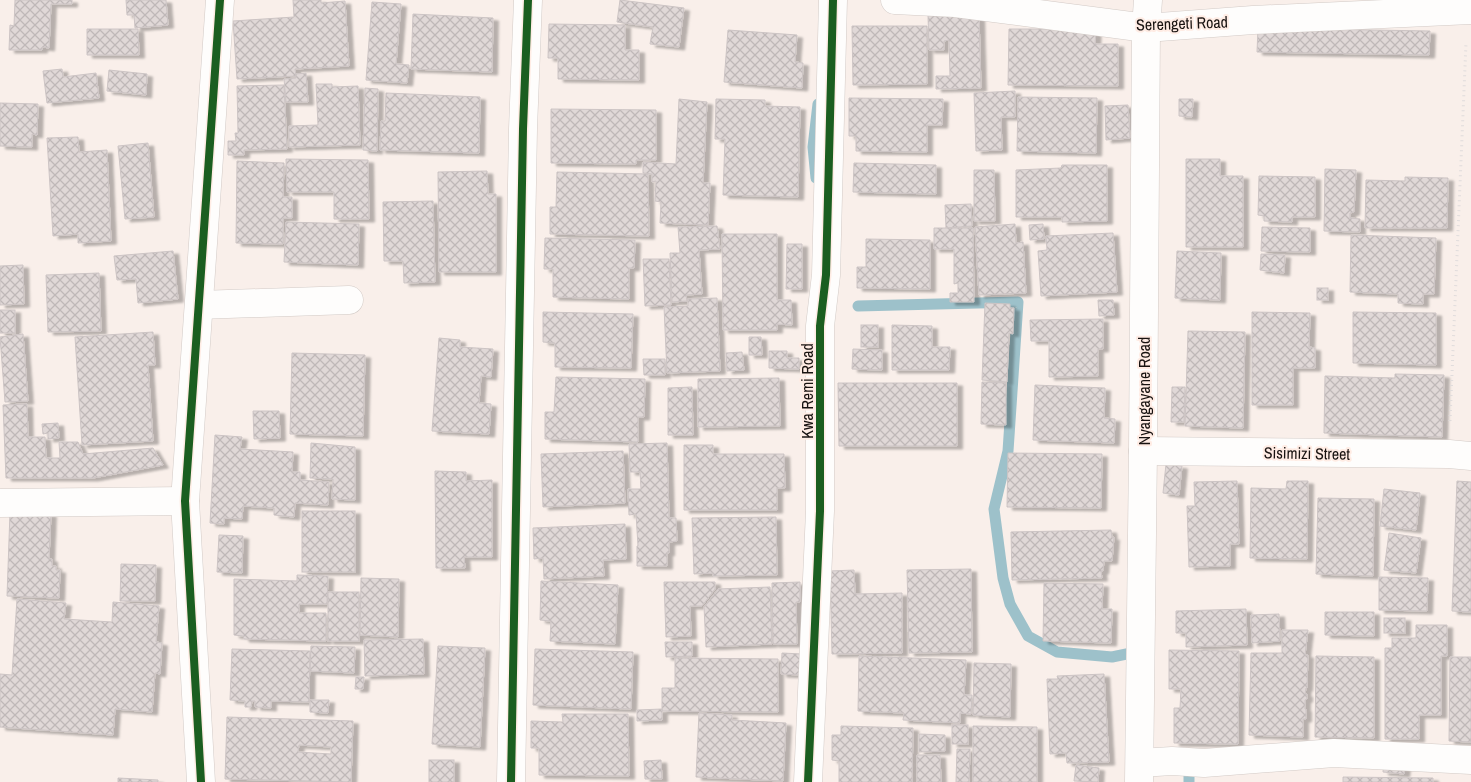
<svg xmlns="http://www.w3.org/2000/svg" width="1471" height="782" viewBox="0 0 1471 782" font-family="'Archivo Narrow',sans-serif">
<defs>
<pattern id="building-cross-hatch" width="8" height="8" patternUnits="userSpaceOnUse" patternTransform="scale(1.25)"><rect width="8" height="8" fill="#e0d8d7"/><path d="M0 0l8 8M0 8l8-8" fill="none" stroke="#bfb8b8"/></pattern>
<filter id="shadow"><feDropShadow dx="5.5" dy="3" stdDeviation="1" flood-color="#0004"/></filter>
</defs>
<rect width="100%" height="100%" fill="#f9efea"/>
<g fill="none" stroke-linecap="round" stroke-linejoin="round">
<g stroke="#9dc1ca" stroke-width="11">
<polyline points="816,178 813,147 818,104"/>
<polyline points="858,306 1018,302 1008,451 994,509 1003,578 1010,604 1028,636 1057,652 1112,657 1141,651"/>
<polyline points="1183,764 1189,769 1189,782"/>
</g>
</g>
<g fill="url(#building-cross-hatch)" stroke="#ccc4c4" fill-rule="evenodd" filter="url(#shadow)">
<polygon points="15,0 72,0 72,4 51,4 49,48 42,47 42,50 9,50 10,25 14,26"/>
<polygon points="126,0 166,0 168,25 135,28 134,15 127,15"/>
<polygon points="293,0 321,0 321,3 345,1 349,66 295,69 296,76 237,79 233,21 294,17"/>
<polygon points="620,0 684,8 679,47 650,44 653,27 617,22"/>
<polygon points="372,2 401,4 396,64 409,65 407,83 366,80"/>
<polygon points="413,14 493,18 492,72 411,69"/>
<polygon points="928,15 979,15 981,88 936,89 936,76 950,76 949,40 944,41 944,50 929,50"/>
<polygon points="549,24 625,25 625,50 639,50 639,80 558,79 558,58 548,58"/>
<polygon points="852,26 927,26 927,84 853,85"/>
<polygon points="1258,28 1430,31 1429,55 1257,52"/>
<polygon points="87,29 138,29 139,55 87,55"/>
<polygon points="1009,29 1096,29 1095,44 1118,44 1118,86 1008,85"/>
<polygon points="728,30 797,35 795,62 803,63 802,88 724,82"/>
<polygon points="62,69 63,77 96,73 99,98 47,103 43,71"/>
<polygon points="109,70 147,74 146,95 107,91"/>
<polygon points="306,73 308,102 286,102 284,79 296,78 296,74"/>
<polygon points="316,84 332,84 332,87 358,86 360,145 289,147 289,126 318,125"/>
<polygon points="284,85 287,149 244,150 244,155 228,155 228,141 236,141 235,133 238,133 237,86"/>
<polygon points="365,88 378,89 377,151 363,150"/>
<polygon points="1015,91 1015,117 1001,117 1002,150 976,151 974,93"/>
<polygon points="386,93 480,97 479,153 380,150 381,121 385,121"/>
<polygon points="1018,97 1097,98 1096,153 1017,151"/>
<polygon points="849,98 943,99 942,125 927,125 927,152 856,151 856,136 849,136"/>
<polygon points="679,99 707,102 703,183 710,183 708,225 660,223 661,202 655,201 656,181 652,182 652,174 643,173 643,162 676,164"/>
<polygon points="716,99 765,100 765,106 800,107 798,197 723,195 725,139 715,139"/>
<polygon points="1179,99 1193,99 1192,117 1179,116"/>
<polygon points="0,103 38,104 37,135 32,134 32,147 0,146"/>
<polygon points="1128,105 1130,138 1106,140 1105,106"/>
<polygon points="551,109 656,110 656,160 636,160 636,164 551,163"/>
<polygon points="78,137 79,152 107,150 111,241 78,243 78,234 53,236 47,138"/>
<polygon points="148,143 154,217 125,219 118,146"/>
<polygon points="286,159 368,160 369,219 334,219 334,192 287,192"/>
<polygon points="1186,159 1220,159 1220,176 1243,176 1243,247 1186,247"/>
<polygon points="237,161 284,163 283,197 292,197 292,218 283,218 283,244 236,243"/>
<polygon points="854,163 936,165 936,194 853,192"/>
<polygon points="1062,165 1107,165 1107,221 1062,222 1062,217 1016,217 1016,170 1061,168"/>
<polygon points="1325,169 1356,170 1354,212 1350,213 1350,218 1360,219 1360,232 1324,231"/>
<polygon points="974,170 994,170 995,221 974,221"/>
<polygon points="487,171 488,194 496,194 496,272 439,272 438,172"/>
<polygon points="557,172 648,174 649,236 550,234 550,207 556,207"/>
<polygon points="1259,176 1315,177 1315,217 1292,217 1292,222 1264,221 1264,216 1258,215"/>
<polygon points="1405,177 1448,178 1447,228 1365,228 1366,180 1405,181"/>
<polygon points="433,201 435,282 404,283 403,261 384,261 383,202"/>
<polygon points="971,204 972,226 946,228 945,205"/>
<polygon points="286,222 359,224 358,265 284,262"/>
<polygon points="1015,224 1016,243 1023,242 1026,293 979,295 975,227"/>
<polygon points="1043,224 1044,239 1030,240 1029,225"/>
<polygon points="717,226 720,249 699,250 702,294 686,295 687,301 672,302 670,253 680,253 678,227"/>
<polygon points="1262,227 1310,228 1310,252 1261,251"/>
<polygon points="934,228 973,228 974,302 950,302 950,293 958,293 958,283 954,284 954,249 934,249"/>
<polygon points="1113,233 1117,292 1041,296 1038,251 1047,250 1046,236"/>
<polygon points="722,234 777,234 777,300 791,300 792,325 777,324 777,330 723,330"/>
<polygon points="1351,235 1436,238 1434,294 1423,294 1423,304 1398,303 1398,294 1350,292"/>
<polygon points="545,238 635,240 634,268 629,268 629,299 553,297 553,269 544,269"/>
<polygon points="866,239 930,240 930,289 857,288 857,267 866,267"/>
<polygon points="787,244 802,244 802,289 786,289"/>
<polygon points="173,251 178,299 138,303 136,279 117,280 114,256"/>
<polygon points="1177,251 1221,253 1220,300 1175,298"/>
<polygon points="1261,254 1285,255 1284,273 1260,270"/>
<polygon points="643,259 669,259 671,305 645,306"/>
<polygon points="23,265 24,304 0,305 0,266"/>
<polygon points="99,273 101,331 48,332 46,275"/>
<rect x="1317" y="288" width="11" height="12"/>
<polygon points="717,298 720,371 667,373 664,307 688,306 688,299"/>
<polygon points="1098,300 1113,300 1114,315 1099,316"/>
<polygon points="985,303 1010,304 1010,308 1014,308 1013,334 1009,333 1007,382 982,380"/>
<rect x="0" y="310" width="15" height="23"/>
<polygon points="543,312 633,314 631,368 555,367 555,343 543,342"/>
<polygon points="1252,312 1310,313 1309,347 1315,348 1315,368 1293,368 1293,405 1252,405"/>
<polygon points="1353,312 1436,313 1436,365 1353,363"/>
<polygon points="1103,319 1103,349 1098,349 1098,376 1049,377 1049,341 1031,341 1030,320"/>
<rect x="861" y="325" width="17" height="22"/>
<polygon points="892,325 932,326 932,347 950,347 949,370 892,370"/>
<polygon points="1188,331 1245,332 1243,428 1185,426"/>
<polygon points="153,332 155,365 148,365 153,441 82,445 75,337"/>
<polygon points="23,334 28,401 5,402 0,337"/>
<polygon points="749,337 761,337 762,355 749,355"/>
<polygon points="439,338 460,340 460,347 493,349 491,377 481,376 479,403 491,404 489,434 432,431"/>
<polygon points="853,349 882,350 882,370 852,369"/>
<polygon points="769,351 787,351 787,358 799,358 799,369 769,368"/>
<polygon points="742,352 744,370 727,371 726,353"/>
<polygon points="292,353 365,355 363,436 290,434"/>
<polygon points="643,359 665,359 665,375 644,375"/>
<polygon points="1395,374 1444,375 1442,437 1324,433 1325,376 1395,378"/>
<polygon points="556,377 645,379 644,417 638,417 638,442 545,439 545,412 554,412"/>
<polygon points="779,378 780,426 698,427 698,379"/>
<polygon points="982,382 1006,383 1006,425 981,424"/>
<polygon points="838,383 957,383 957,446 839,446"/>
<polygon points="1035,385 1105,388 1104,418 1115,419 1114,443 1033,440"/>
<polygon points="692,387 693,435 668,435 668,388"/>
<polygon points="1172,387 1185,387 1184,422 1171,422"/>
<polygon points="27,404 28,437 45,437 46,458 60,458 59,442 78,442 83,454 153,448 163,465 93,478 6,478 3,405"/>
<polygon points="253,411 279,411 280,438 254,439"/>
<polygon points="58,423 59,438 48,439 48,433 43,434 42,424"/>
<polygon points="215,435 242,437 240,449 293,452 292,472 300,472 300,480 329,482 328,505 295,503 294,517 274,515 274,508 243,506 242,519 224,518 224,524 210,523"/>
<polygon points="311,443 355,447 355,500 332,499 333,479 310,478"/>
<polygon points="667,443 669,518 676,518 677,541 669,542 669,553 667,552 667,566 637,566 637,546 638,546 636,514 629,515 628,489 641,489 640,472 630,472 629,444"/>
<polygon points="684,445 713,445 713,454 784,454 785,488 777,488 777,510 684,510"/>
<polygon points="623,451 625,503 543,507 541,454"/>
<polygon points="1008,453 1102,454 1101,508 1007,507"/>
<polygon points="1166,464 1182,466 1179,495 1163,493"/>
<polygon points="435,471 466,472 466,481 492,480 492,557 464,557 465,568 436,568"/>
<polygon points="1237,481 1239,544 1230,544 1230,566 1189,567 1187,506 1195,506 1194,482"/>
<polygon points="1287,481 1308,481 1307,559 1250,558 1251,488 1286,489"/>
<polygon points="1457,481 1471,482 1471,612 1452,611"/>
<polygon points="1384,489 1420,493 1416,530 1380,526"/>
<polygon points="1318,498 1374,499 1373,576 1316,574"/>
<rect x="302" y="511" width="53" height="61"/>
<polygon points="10,512 51,514 49,559 52,559 52,566 56,566 56,570 60,570 59,598 7,596"/>
<polygon points="776,517 777,575 713,576 713,573 694,574 692,518"/>
<polygon points="625,524 626,559 603,560 604,576 544,579 543,558 534,559 533,528"/>
<polygon points="1111,530 1112,538 1114,537 1112,561 1104,561 1103,571 1101,571 1102,578 1012,580 1011,532"/>
<polygon points="1389,533 1421,538 1416,573 1384,570"/>
<polygon points="219,535 243,536 242,573 217,572"/>
<polygon points="121,564 156,565 155,601 120,601"/>
<polygon points="971,569 972,652 909,653 907,570"/>
<polygon points="854,570 855,594 902,593 902,653 832,654 830,571"/>
<polygon points="297,575 328,576 327,604 299,604 299,613 326,613 326,641 244,639 243,636 234,635 234,579 297,581"/>
<polygon points="1379,577 1428,578 1427,611 1379,610"/>
<polygon points="361,578 399,579 398,637 360,635"/>
<polygon points="541,581 618,585 615,644 550,641 551,621 540,620"/>
<polygon points="664,582 715,582 715,589 702,606 690,606 691,636 666,637"/>
<polygon points="800,582 800,602 796,602 797,644 773,644 772,583"/>
<polygon points="1044,583 1103,584 1102,609 1112,609 1111,643 1043,641"/>
<polygon points="770,587 772,644 706,647 704,607 718,589"/>
<rect x="328" y="592" width="31" height="49"/>
<polygon points="17,599 66,603 64,619 112,622 113,602 159,606 156,642 162,643 160,674 155,673 152,712 115,709 113,735 0,727 0,674 12,675"/>
<polygon points="1246,609 1247,645 1186,647 1186,633 1176,633 1176,611"/>
<polygon points="1325,612 1374,612 1374,636 1325,635"/>
<polygon points="1279,614 1280,641 1252,643 1251,615"/>
<rect x="1384" y="618" width="21" height="15"/>
<polygon points="1416,625 1447,625 1447,656 1441,656 1441,715 1419,715 1419,739 1385,739 1385,648 1392,648 1392,638 1416,638"/>
<polygon points="1282,630 1308,630 1305,655 1308,655 1307,688 1306,688 1305,694 1307,694 1307,699 1305,700 1305,709 1306,709 1306,719 1303,719 1303,737 1249,735 1251,653 1282,653"/>
<polygon points="423,639 424,674 365,676 364,640"/>
<polygon points="665,642 692,642 692,656 666,657"/>
<polygon points="311,646 355,647 354,673 310,671"/>
<polygon points="438,646 485,648 480,747 432,744"/>
<polygon points="232,649 310,651 309,702 271,701 271,708 255,707 255,701 252,701 251,707 245,707 245,701 230,700"/>
<polygon points="535,649 633,652 631,709 533,705"/>
<polygon points="1169,650 1239,651 1238,744 1174,743 1174,708 1180,708 1181,689 1169,689"/>
<polygon points="782,653 802,654 801,675 781,674"/>
<polygon points="859,656 966,660 964,695 972,695 971,714 960,713 960,723 903,720 904,713 858,711"/>
<polygon points="1316,656 1374,657 1374,738 1315,737"/>
<polygon points="1450,657 1471,657 1471,742 1449,741"/>
<polygon points="675,658 778,659 778,712 662,711 662,688 675,688"/>
<polygon points="974,663 1011,664 1010,717 973,715"/>
<polygon points="1104,674 1109,762 1067,763 1066,753 1050,754 1047,679 1058,679 1057,676"/>
<polygon points="356,677 364,677 363,689 355,689"/>
<polygon points="310,700 329,700 328,713 310,712"/>
<polygon points="662,709 662,720 637,721 637,710"/>
<polygon points="699,713 732,715 732,720 786,723 783,781 696,777"/>
<polygon points="562,714 628,714 629,776 539,775 539,748 531,748 531,721 563,722"/>
<path d="M227 717 353 721 351 782 225 779ZM299 745 331 747V754L298 752Z"/>
<rect x="952" y="725" width="16" height="19"/>
<polygon points="841,726 913,728 912,782 839,782 839,761 832,760 832,735 841,735"/>
<polygon points="973,726 1037,727 1037,782 973,782"/>
<polygon points="919,734 945,735 945,751 919,752"/>
<polygon points="957,749 970,749 969,782 956,782"/>
<polygon points="917,755 940,755 941,782 917,782"/>
<polygon points="1384,758 1406,760 1404,774 1383,772"/>
<rect x="429" y="760" width="25" height="22"/>
<polygon points="661,760 662,779 645,779 644,761"/>
<polygon points="1076,765 1099,768 1098,782 1074,781"/>
<polygon points="1343,777 1433,778 1433,782 1343,782"/>
<polygon points="118,778 158,780 158,782 118,782"/>
</g>
<g fill="none" stroke-linecap="round" stroke-linejoin="round">
<g stroke="#d2cac6" stroke-width="29">
<g id="minor">
<polyline points="895,0 955,3 1146,28 1253,20 1471,10"/>
<polyline points="199,305 349,300"/>
<polyline points="1143,451 1449,454 1471,456"/>
<polyline points="0,503 185,501"/>
<polyline points="1140,763 1172,761 1204,763 1334,753 1471,760"/>
<polyline points="201,782 185,501 220,0"/>
<polyline points="511,782 523,129 528,0"/>
<polyline points="808,782 820,511 820,326 826,275 833,0"/>
<polyline points="1139,782 1143,451 1146,28 1148,0"/>
</g>
</g>
<polyline stroke="#e0dcdc" stroke-width="3" stroke-dasharray="1 4" stroke-linecap="butt" points="1450,421 1466,43"/>
<use href="#minor" stroke="#fefdfc" stroke-width="28"/>
<g stroke="#ffece4" stroke-width="11">
<g id="cycleway">
<polyline points="201,782 185,501 220,0"/>
<polyline points="511,782 523,129 528,0"/>
<polyline points="808,782 820,511 820,326 826,275 833,0"/>
</g>
</g>
<use href="#cycleway" stroke="#1b5e20" stroke-width="8"/>
</g>
<g text-anchor="middle" dominant-baseline="central" stroke-width="4" stroke-linejoin="round" paint-order="stroke">
<g font-size="16" fill="#181210" stroke="#ffece4">
<text transform="translate(1182 23) rotate(-2)">Serengeti Road</text>
<text transform="translate(807 391) rotate(-90)">Kwa Remi Road</text>
<text transform="translate(1144 391) rotate(-90)">Nyangayane Road</text>
<text transform="translate(1307 453) rotate(1)">Sisimizi Street</text>
</g>
</g>
</svg>
